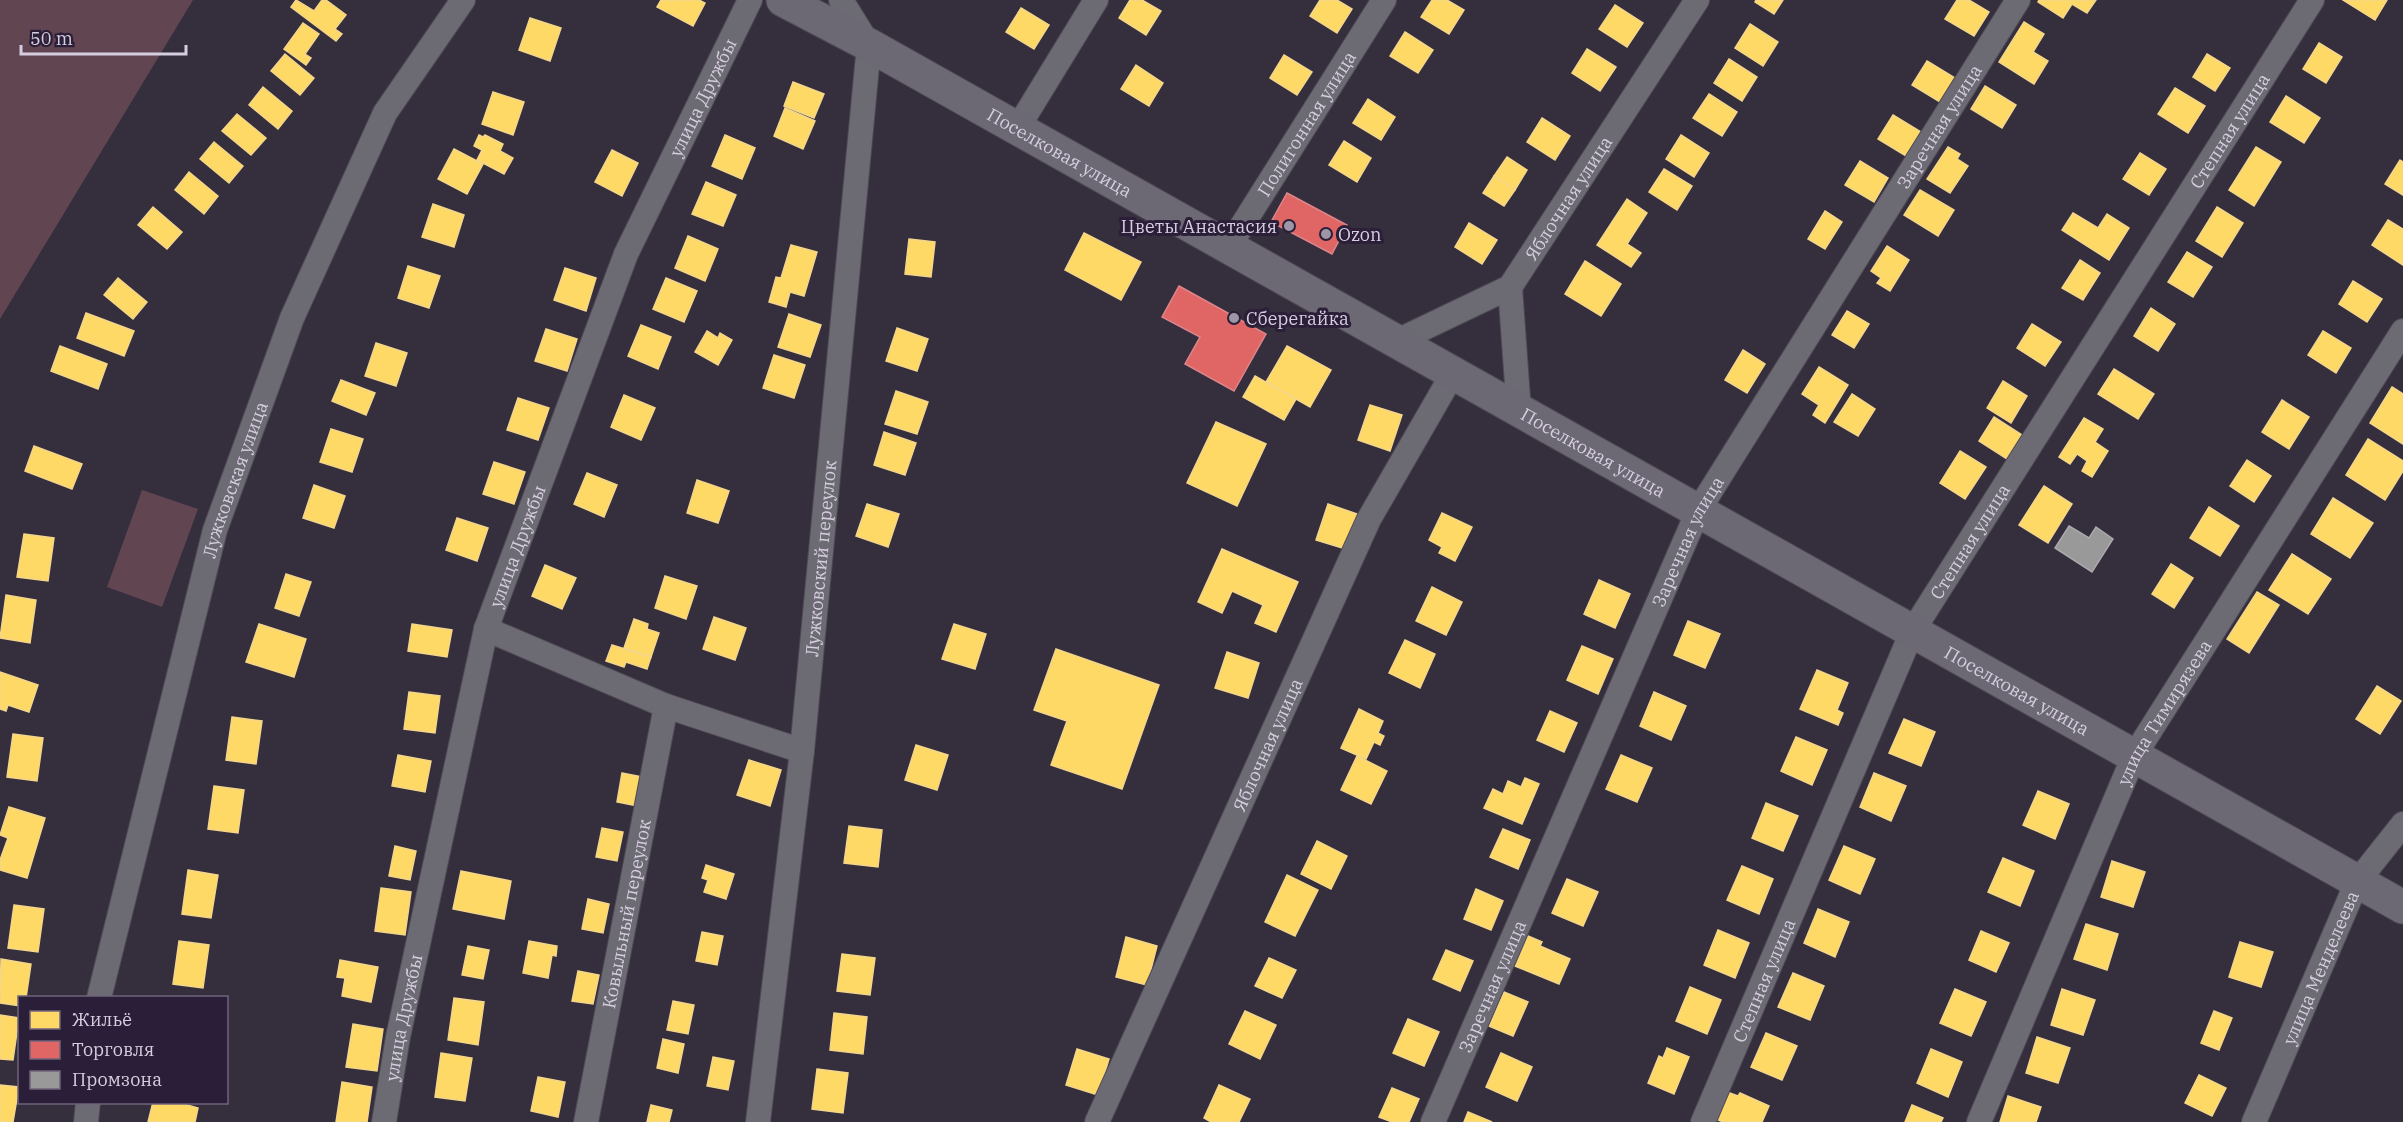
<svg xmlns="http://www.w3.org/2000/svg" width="2403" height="1122" viewBox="0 0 2403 1122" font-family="'IBM Plex Serif',serif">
<rect width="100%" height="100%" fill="#352e3d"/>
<g fill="#614652">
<polygon points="0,0 193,0 0,319"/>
<polygon points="142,490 198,509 162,607 107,587"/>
</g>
<g fill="#ffd966" stroke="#f3d68a" stroke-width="1.5">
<polygon points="296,0 314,11 322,0 326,0 346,15 335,29 342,34 336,41 291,7"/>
<polygon points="661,0 699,0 705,3 693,26 657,7"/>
<polygon points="1130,0 1142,0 1161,11 1146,35 1119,18"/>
<polygon points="1320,0 1337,0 1352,9 1337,33 1310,16"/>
<polygon points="1432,0 1447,0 1464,10 1449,34 1421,17"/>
<polygon points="1756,0 1783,0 1774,14 1755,2"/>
<polygon points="1957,0 1969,0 1989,12 1974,36 1945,19"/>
<polygon points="2039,0 2096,0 2087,13 2072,4 2063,18 2038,2"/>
<polygon points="2343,0 2387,0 2375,20"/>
<polygon points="1615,5 1643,23 1627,47 1599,29"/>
<polygon points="1021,8 1049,25 1034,49 1006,32"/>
<polygon points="530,18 561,28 550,61 519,50"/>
<polygon points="2024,22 2044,34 2033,52 2048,61 2034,84 1999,62"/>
<polygon points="303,23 319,34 305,54 311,58 306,65 284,49"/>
<polygon points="1750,24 1778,42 1763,66 1735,48"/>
<polygon points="1405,32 1433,50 1418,73 1390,56"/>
<polygon points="2319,43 2342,57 2326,83 2303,69"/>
<polygon points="1587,49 1616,67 1600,91 1572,73"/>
<polygon points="285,54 314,78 300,95 271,71"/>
<polygon points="2207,54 2230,68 2215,91 2193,77"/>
<polygon points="1284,55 1312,72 1297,95 1270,78"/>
<polygon points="1729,59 1757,77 1742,101 1714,83"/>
<polygon points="1927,61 1955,78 1940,102 1912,85"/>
<polygon points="1136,65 1163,83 1149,106 1121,89"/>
<polygon points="793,82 824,94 814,118 784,106"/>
<polygon points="1985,86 2016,105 2002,128 1971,109"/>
<polygon points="263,87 292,111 278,129 249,105"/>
<polygon points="2175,88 2205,106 2188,133 2158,114"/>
<polygon points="493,92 524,102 513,135 482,124"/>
<polygon points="1709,94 1737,112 1722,136 1693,118"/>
<polygon points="2286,96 2320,118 2304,143 2270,122"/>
<polygon points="1368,99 1395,117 1381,140 1353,123"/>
<polygon points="785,108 815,121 803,149 774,136"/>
<polygon points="237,114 266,138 251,155 222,131"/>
<polygon points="1893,115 1921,132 1906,156 1878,139"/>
<polygon points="1542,118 1570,136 1555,160 1527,142"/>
<polygon points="479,135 483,137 485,135 503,144 500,151 513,158 504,174 477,160 482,150 474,146"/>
<polygon points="725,135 755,148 742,179 712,166"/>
<polygon points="1681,135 1709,153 1694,177 1666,159"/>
<polygon points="1344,141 1371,158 1357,182 1329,165"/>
<polygon points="214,142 243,166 229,183 200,159"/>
<polygon points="1948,147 1960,154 1957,159 1968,166 1950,193 1927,179"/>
<polygon points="2256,147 2281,162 2254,206 2229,190"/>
<polygon points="454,149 483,164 467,194 438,179"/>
<polygon points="612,150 638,163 622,196 595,182"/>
<polygon points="2140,153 2166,169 2149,195 2123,179"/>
<polygon points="1507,157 1527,170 1515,190 1494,176"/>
<polygon points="2400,160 2403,162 2403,195 2385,184"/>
<polygon points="1860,161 1888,178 1874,202 1845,185"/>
<polygon points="1664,169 1692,186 1677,210 1649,192"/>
<polygon points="189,172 218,196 204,214 175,190"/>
<polygon points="1494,176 1515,190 1504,206 1483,193"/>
<polygon points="706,182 736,195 723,226 692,214"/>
<polygon points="1920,190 1954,210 1938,236 1904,215"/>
<polygon points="1627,199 1647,213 1627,244 1641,253 1631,267 1597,245"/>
<polygon points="433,204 464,215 454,247 422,237"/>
<polygon points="153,207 182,232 167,249 138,225"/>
<polygon points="2217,207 2243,223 2222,257 2196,241"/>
<polygon points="1825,211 1842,222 1825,249 1808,239"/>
<polygon points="2073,213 2098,228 2107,214 2129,228 2109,260 2062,230"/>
<polygon points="2388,220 2403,229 2403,265 2372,245"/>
<polygon points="1469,223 1497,240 1482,264 1455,247"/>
<polygon points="1084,233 1141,262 1121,300 1065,270"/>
<polygon points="688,236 718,249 705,281 675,268"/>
<polygon points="909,239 935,242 931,277 905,274"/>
<polygon points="791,245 817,252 804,296 790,292 786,307 769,302 776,277 781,278"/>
<polygon points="1887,246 1909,260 1890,291 1877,283 1881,278 1871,271"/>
<polygon points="2187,252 2212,267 2193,297 2168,282"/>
<polygon points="2080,260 2100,273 2083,300 2062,288"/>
<polygon points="1585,261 1621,284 1601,316 1565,294"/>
<polygon points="408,266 440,276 429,308 398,298"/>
<polygon points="565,268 596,278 586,311 554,300"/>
<polygon points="118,278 147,302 133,319 104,295"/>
<polygon points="666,278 697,291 684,322 653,309"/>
<polygon points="2353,281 2382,299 2367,322 2339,304"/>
<polygon points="2151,308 2175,324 2158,351 2134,336"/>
<polygon points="1847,311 1869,324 1854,348 1832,335"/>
<polygon points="86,313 134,331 124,356 77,338"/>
<polygon points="789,314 821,325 810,357 778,347"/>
<polygon points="2032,324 2061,342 2045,366 2017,348"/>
<polygon points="641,325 671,337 658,369 628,356"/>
<polygon points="897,328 928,339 917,371 886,361"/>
<polygon points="546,329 577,339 567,371 535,361"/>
<polygon points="707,331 718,338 720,333 732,340 718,365 695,352"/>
<polygon points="2323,331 2351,348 2336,373 2308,355"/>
<polygon points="376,343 407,353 396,386 365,376"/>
<polygon points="60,346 107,364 98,389 51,371"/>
<polygon points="1287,346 1331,370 1310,407 1266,382"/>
<polygon points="1743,350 1765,364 1747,393 1725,380"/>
<polygon points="774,355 805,365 794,398 763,388"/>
<polygon points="1819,367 1848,385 1825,423 1813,415 1819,405 1802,394"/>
<polygon points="2114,369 2154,394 2138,419 2098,394"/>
<polygon points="1255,376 1296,399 1284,420 1243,397"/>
<polygon points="341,380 375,393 366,415 332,401"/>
<polygon points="2003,381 2027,396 2011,423 1987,408"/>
<polygon points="2392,387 2403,394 2403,444 2370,423"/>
<polygon points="896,391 928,402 917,434 885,424"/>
<polygon points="1852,394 1875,409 1858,436 1834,422"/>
<polygon points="624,395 655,408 641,440 611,427"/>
<polygon points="518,398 549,408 538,440 507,430"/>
<polygon points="2282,400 2309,417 2289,449 2262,432"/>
<polygon points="1370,405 1402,415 1390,451 1358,440"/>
<polygon points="1994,417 2022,435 2007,459 1979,441"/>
<polygon points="2084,418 2103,429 2095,442 2108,451 2092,477 2082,471 2087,461 2077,454 2070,464 2059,457"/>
<polygon points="1216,422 1266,444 1237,506 1187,483"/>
<polygon points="331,429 363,439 352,472 320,462"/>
<polygon points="884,432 916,443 905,475 874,465"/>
<polygon points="2368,439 2403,461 2403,471 2385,500 2346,475"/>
<polygon points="34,446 82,464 72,489 25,471"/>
<polygon points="1960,451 1986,467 1965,499 1940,483"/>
<polygon points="2247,460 2271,476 2254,502 2230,486"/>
<polygon points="494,462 525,472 514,504 483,494"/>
<polygon points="587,473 617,485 604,517 574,504"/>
<polygon points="697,480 729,491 718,523 687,513"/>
<polygon points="314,485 345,496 334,528 303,518"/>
<polygon points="2044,486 2072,504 2048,543 2019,525"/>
<polygon points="2333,498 2373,523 2350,558 2311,534"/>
<polygon points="867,504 899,514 888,547 856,536"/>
<polygon points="1328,504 1360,515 1349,550 1316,540"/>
<polygon points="2209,507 2239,526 2220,556 2190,538"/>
<polygon points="1442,513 1472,527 1455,561 1439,553 1442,547 1429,540"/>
<polygon points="457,518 488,528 477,561 446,550"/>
<polygon points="24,534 54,538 48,581 17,577"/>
<polygon points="1222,549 1298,582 1276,632 1255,623 1263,605 1232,591 1222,613 1198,602"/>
<polygon points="2292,554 2331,579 2308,614 2269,590"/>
<polygon points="2171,564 2193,578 2174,608 2152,594"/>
<polygon points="545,565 576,578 562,609 532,596"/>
<polygon points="286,574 311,582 299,616 275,608"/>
<polygon points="665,576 697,586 686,619 655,608"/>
<polygon points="1599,580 1630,594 1615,628 1584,614"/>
<polygon points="1432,587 1462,602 1446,635 1416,621"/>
<polygon points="2257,592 2279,605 2249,653 2227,639"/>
<polygon points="6,595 36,600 30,643 0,638"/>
<polygon points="714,617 746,628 735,660 703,649"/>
<polygon points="634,619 648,624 647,629 659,633 651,657 624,648"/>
<polygon points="1688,621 1720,634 1705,668 1674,655"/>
<polygon points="259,624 306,639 294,677 246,662"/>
<polygon points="412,624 452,630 447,657 408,651"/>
<polygon points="954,624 986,634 975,669 942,659"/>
<polygon points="1405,640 1435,654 1420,688 1389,673"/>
<polygon points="612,645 651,657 647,669 626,662 624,667 606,661"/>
<polygon points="1582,646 1613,659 1598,694 1567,680"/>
<polygon points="1056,649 1159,685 1122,789 1051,765 1067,721 1034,710"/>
<polygon points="1227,652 1259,663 1248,698 1215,688"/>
<polygon points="1817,670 1848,683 1837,710 1843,713 1838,725 1800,709"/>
<polygon points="0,672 38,685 29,712 8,705 6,711 0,709"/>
<polygon points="2377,686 2401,701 2380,734 2356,719"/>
<polygon points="409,692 440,696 435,733 404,729"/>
<polygon points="1654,692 1686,706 1671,740 1640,726"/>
<polygon points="1359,709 1383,721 1378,733 1384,736 1380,745 1374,742 1366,759 1341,748"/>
<polygon points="1550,711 1577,723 1564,752 1537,740"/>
<polygon points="232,717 262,721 256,764 226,760"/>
<polygon points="1904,719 1935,732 1921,766 1889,753"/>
<polygon points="13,734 43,738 37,781 7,777"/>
<polygon points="1796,737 1827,750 1812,785 1781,771"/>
<polygon points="916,745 948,755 937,790 905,780"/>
<polygon points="398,755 431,761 425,792 392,786"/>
<polygon points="1621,755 1652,768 1637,802 1606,789"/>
<polygon points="1357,756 1387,771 1371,804 1341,790"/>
<polygon points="749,760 781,770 770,806 737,795"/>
<polygon points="622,773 643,777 638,806 617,802"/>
<polygon points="1874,773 1906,786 1891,821 1860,807"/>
<polygon points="1525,778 1539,784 1522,824 1484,808 1493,789 1503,794 1508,781 1521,787"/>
<polygon points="214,786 244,790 238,833 208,829"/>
<polygon points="2038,791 2069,804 2055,839 2023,825"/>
<polygon points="1766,803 1798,816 1783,851 1752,838"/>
<polygon points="9,807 45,818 27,878 0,870 0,860 8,838 0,835"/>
<polygon points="849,826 882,830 878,867 844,863"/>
<polygon points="602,828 623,832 617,861 596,857"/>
<polygon points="1503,829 1530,840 1518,869 1490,857"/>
<polygon points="1317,841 1347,856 1331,889 1301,874"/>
<polygon points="395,846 416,851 410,880 389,876"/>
<polygon points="1844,846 1875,859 1860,894 1829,880"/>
<polygon points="2003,858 2034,871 2020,906 1988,892"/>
<polygon points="2112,861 2145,872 2133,907 2101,897"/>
<polygon points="706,865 734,874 726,899 704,892 708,880 702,878"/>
<polygon points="1742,866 1773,879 1759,914 1727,900"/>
<polygon points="188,870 218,875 211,918 182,914"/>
<polygon points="461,871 511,881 504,919 453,909"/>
<polygon points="1287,875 1318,890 1295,936 1265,922"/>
<polygon points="1567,879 1598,892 1583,926 1552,913"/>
<polygon points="381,888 411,892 405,935 375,931"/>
<polygon points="1476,889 1503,901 1491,930 1464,919"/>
<polygon points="588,899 609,904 603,933 582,929"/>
<polygon points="14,905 44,909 38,952 8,948"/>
<polygon points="1818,909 1849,922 1835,957 1804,943"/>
<polygon points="2086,924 2118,934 2107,970 2074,959"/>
<polygon points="1718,930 1749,943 1735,978 1704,965"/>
<polygon points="1981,931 2009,943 1996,972 1969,960"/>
<polygon points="702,932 723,936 717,965 696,961"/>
<polygon points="1528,936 1542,942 1540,946 1570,959 1559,984 1515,966"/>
<polygon points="1126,937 1157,946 1147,985 1116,977"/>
<polygon points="179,941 209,945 203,988 173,984"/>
<polygon points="529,941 557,946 556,956 552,955 548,978 523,973"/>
<polygon points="2240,942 2273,952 2261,987 2229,977"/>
<polygon points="468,946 489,950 483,979 462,975"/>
<polygon points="1446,950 1473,961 1460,991 1433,979"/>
<polygon points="842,954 875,958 870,995 837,991"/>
<polygon points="1269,958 1296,970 1282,998 1255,986"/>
<polygon points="1,959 31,964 26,998 20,998 20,1006 0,1003"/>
<polygon points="340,960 378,967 371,1002 342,996 345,978 337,977"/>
<polygon points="578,971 599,975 593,1004 572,1001"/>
<polygon points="1793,973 1824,986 1810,1020 1778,1007"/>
<polygon points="1690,987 1721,1000 1707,1034 1676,1021"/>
<polygon points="1955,989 1986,1002 1971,1036 1940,1023"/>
<polygon points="2062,989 2095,1000 2083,1035 2051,1025"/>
<polygon points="1504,992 1528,1002 1513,1036 1489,1026"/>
<polygon points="454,998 484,1002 478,1045 448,1040"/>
<polygon points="673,1001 694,1005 688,1034 667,1030"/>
<polygon points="1245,1011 1276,1025 1260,1059 1229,1044"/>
<polygon points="2214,1011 2232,1018 2219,1050 2201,1043"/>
<polygon points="834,1013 867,1017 863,1054 830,1050"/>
<polygon points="0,1015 19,1018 13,1060 0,1059"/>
<polygon points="1408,1019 1439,1032 1424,1066 1393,1053"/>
<polygon points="353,1024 383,1029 377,1071 346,1067"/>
<polygon points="1766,1033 1797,1046 1782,1080 1751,1067"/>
<polygon points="2037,1037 2070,1048 2058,1083 2026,1073"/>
<polygon points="663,1039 684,1044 678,1073 657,1068"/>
<polygon points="1667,1048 1689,1057 1674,1094 1648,1083 1659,1056 1663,1058"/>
<polygon points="1077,1049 1109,1059 1098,1095 1066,1085"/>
<polygon points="1931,1049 1962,1062 1948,1097 1917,1083"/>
<polygon points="441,1053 472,1058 465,1101 435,1097"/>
<polygon points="1501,1053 1532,1067 1517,1101 1486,1087"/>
<polygon points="713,1057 734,1061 728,1090 707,1086"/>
<polygon points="817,1069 848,1073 843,1113 812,1109"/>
<polygon points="2199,1075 2226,1088 2212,1116 2185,1103"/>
<polygon points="538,1077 565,1082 558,1117 531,1111"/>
<polygon points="342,1082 372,1087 367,1122 336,1122"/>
<polygon points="0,1085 19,1087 13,1122 0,1122"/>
<polygon points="1219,1085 1250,1099 1239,1122 1211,1122 1204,1118"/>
<polygon points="1392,1088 1419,1099 1409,1122 1392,1122 1379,1117"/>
<polygon points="1727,1092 1738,1096 1740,1093 1769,1106 1762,1122 1723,1122 1716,1119"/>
<polygon points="2008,1096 2041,1107 2036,1122 2000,1122"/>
<polygon points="153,1102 177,1102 198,1108 195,1122 148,1122"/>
<polygon points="651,1105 672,1110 669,1122 647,1122"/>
<polygon points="1912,1105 1943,1118 1941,1122 1905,1122"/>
<polygon points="1468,1112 1492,1122 1464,1122"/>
</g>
<g fill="#e06666" stroke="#dd858a" stroke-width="1.5">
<polygon points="1287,193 1347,225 1332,254 1271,222"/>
<polygon points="1179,286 1266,334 1234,391 1185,364 1200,337 1162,317"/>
</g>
<polygon fill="#999" stroke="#aba9ae" stroke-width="1.5" points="2069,526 2089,538 2096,527 2113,539 2092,572 2055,548"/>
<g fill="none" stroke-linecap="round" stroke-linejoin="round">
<g stroke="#4f4955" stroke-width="26">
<g id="minor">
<polyline points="1017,129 1096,0"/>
<path id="s1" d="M1228 248 1384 0"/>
<polyline points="1510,287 1519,412"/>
<path id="s2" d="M1395 342 1510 287 1697 0"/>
<polyline points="486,629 666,706 802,751"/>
<path id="s3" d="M99 998 215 530 292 318 385 113 463 0"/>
<polyline points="86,1122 88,1102"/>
<path id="s4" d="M384 1122 398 1037 486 629 626 254 750 0"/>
<path id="s5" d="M586 1122 666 706"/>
<path id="s6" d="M758 1122 802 751 869 45 841 0"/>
<path id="s7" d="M1097 1122 1369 519 1452 375"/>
<path id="s8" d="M1433 1122 1698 511 2018 0"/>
<path id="s9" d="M1703 1122 1912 632 2312 0"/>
<path id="s10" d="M1979 1122 2134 756 2403 331"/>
<path id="s11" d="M2254 1122 2357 882 2403 824"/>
</g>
</g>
<g stroke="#4f4955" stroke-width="35">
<g id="trunk">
<path id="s12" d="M783 0 869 45 2403 907"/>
</g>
</g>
<use href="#minor" stroke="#6c6a73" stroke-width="24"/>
<use href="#trunk" stroke="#6c6874" stroke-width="33"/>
</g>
<g fill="#9e96a6" stroke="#2b1e38" stroke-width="2">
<circle cx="1289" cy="226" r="6"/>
<circle cx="1326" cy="234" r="6"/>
<circle cx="1234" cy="318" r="6"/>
</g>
<g text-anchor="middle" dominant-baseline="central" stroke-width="6" stroke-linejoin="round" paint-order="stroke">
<g font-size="18" fill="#d6cedf" stroke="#2b1e38">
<text stroke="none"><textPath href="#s4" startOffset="1078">улица Дружбы</textPath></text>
<text stroke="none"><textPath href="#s1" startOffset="147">Полигонная улица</textPath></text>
<text stroke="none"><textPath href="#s8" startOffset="1120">Заречная улица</textPath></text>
<text stroke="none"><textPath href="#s9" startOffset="1126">Степная улица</textPath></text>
<text stroke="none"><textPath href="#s12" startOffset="316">Поселковая улица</textPath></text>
<text stroke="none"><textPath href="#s2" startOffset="234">Яблочная улица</textPath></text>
<text stroke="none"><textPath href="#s12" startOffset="928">Поселковая улица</textPath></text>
<text stroke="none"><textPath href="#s3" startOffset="536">Лужковская улица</textPath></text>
<text stroke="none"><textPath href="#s9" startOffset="640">Степная улица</textPath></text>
<text stroke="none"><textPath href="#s8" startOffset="634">Заречная улица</textPath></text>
<text stroke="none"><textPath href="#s4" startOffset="592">улица Дружбы</textPath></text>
<text stroke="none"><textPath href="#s6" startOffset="567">Лужковский переулок</textPath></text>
<text stroke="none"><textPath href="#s12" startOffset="1414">Поселковая улица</textPath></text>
<text stroke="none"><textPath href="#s10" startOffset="450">улица Тимирязева</textPath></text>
<text stroke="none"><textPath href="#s7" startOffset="414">Яблочная улица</textPath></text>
<text stroke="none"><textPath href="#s5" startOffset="212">Ковыльный переулок</textPath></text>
<text stroke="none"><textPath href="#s11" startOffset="168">улица Менделеева</textPath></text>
<text stroke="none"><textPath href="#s9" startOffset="154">Степная улица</textPath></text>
<text stroke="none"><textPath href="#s8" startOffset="148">Заречная улица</textPath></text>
<text stroke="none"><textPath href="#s4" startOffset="106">улица Дружбы</textPath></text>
</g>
<g font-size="18" fill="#d6cedf" stroke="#2b1e38" text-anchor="start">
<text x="1277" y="226" text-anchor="end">Цветы Анастасия</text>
<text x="1338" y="234">Ozon</text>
<text x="1246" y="318">Сберегайка</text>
</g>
</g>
<rect x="18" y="996" width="210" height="108" fill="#2b1e38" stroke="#6f647b" stroke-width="1.5"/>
<rect x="30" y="1011" width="30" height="18" fill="#ffd966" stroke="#6f647b" stroke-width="1.5"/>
<text x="72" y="1026" font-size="18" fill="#d6cedf">Жильё</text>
<rect x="30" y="1041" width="30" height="18" fill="#e06666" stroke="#6f647b" stroke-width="1.5"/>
<text x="72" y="1056" font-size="18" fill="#d6cedf">Торговля</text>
<rect x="30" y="1071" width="30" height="18" fill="#999999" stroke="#6f647b" stroke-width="1.5"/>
<text x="72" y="1086" font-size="18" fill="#d6cedf">Промзона</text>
<path d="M21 45v9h165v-9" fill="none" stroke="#d6cedf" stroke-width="3"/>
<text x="30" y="45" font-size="18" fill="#d6cedf" stroke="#2b1e38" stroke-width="4.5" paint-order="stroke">50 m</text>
</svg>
